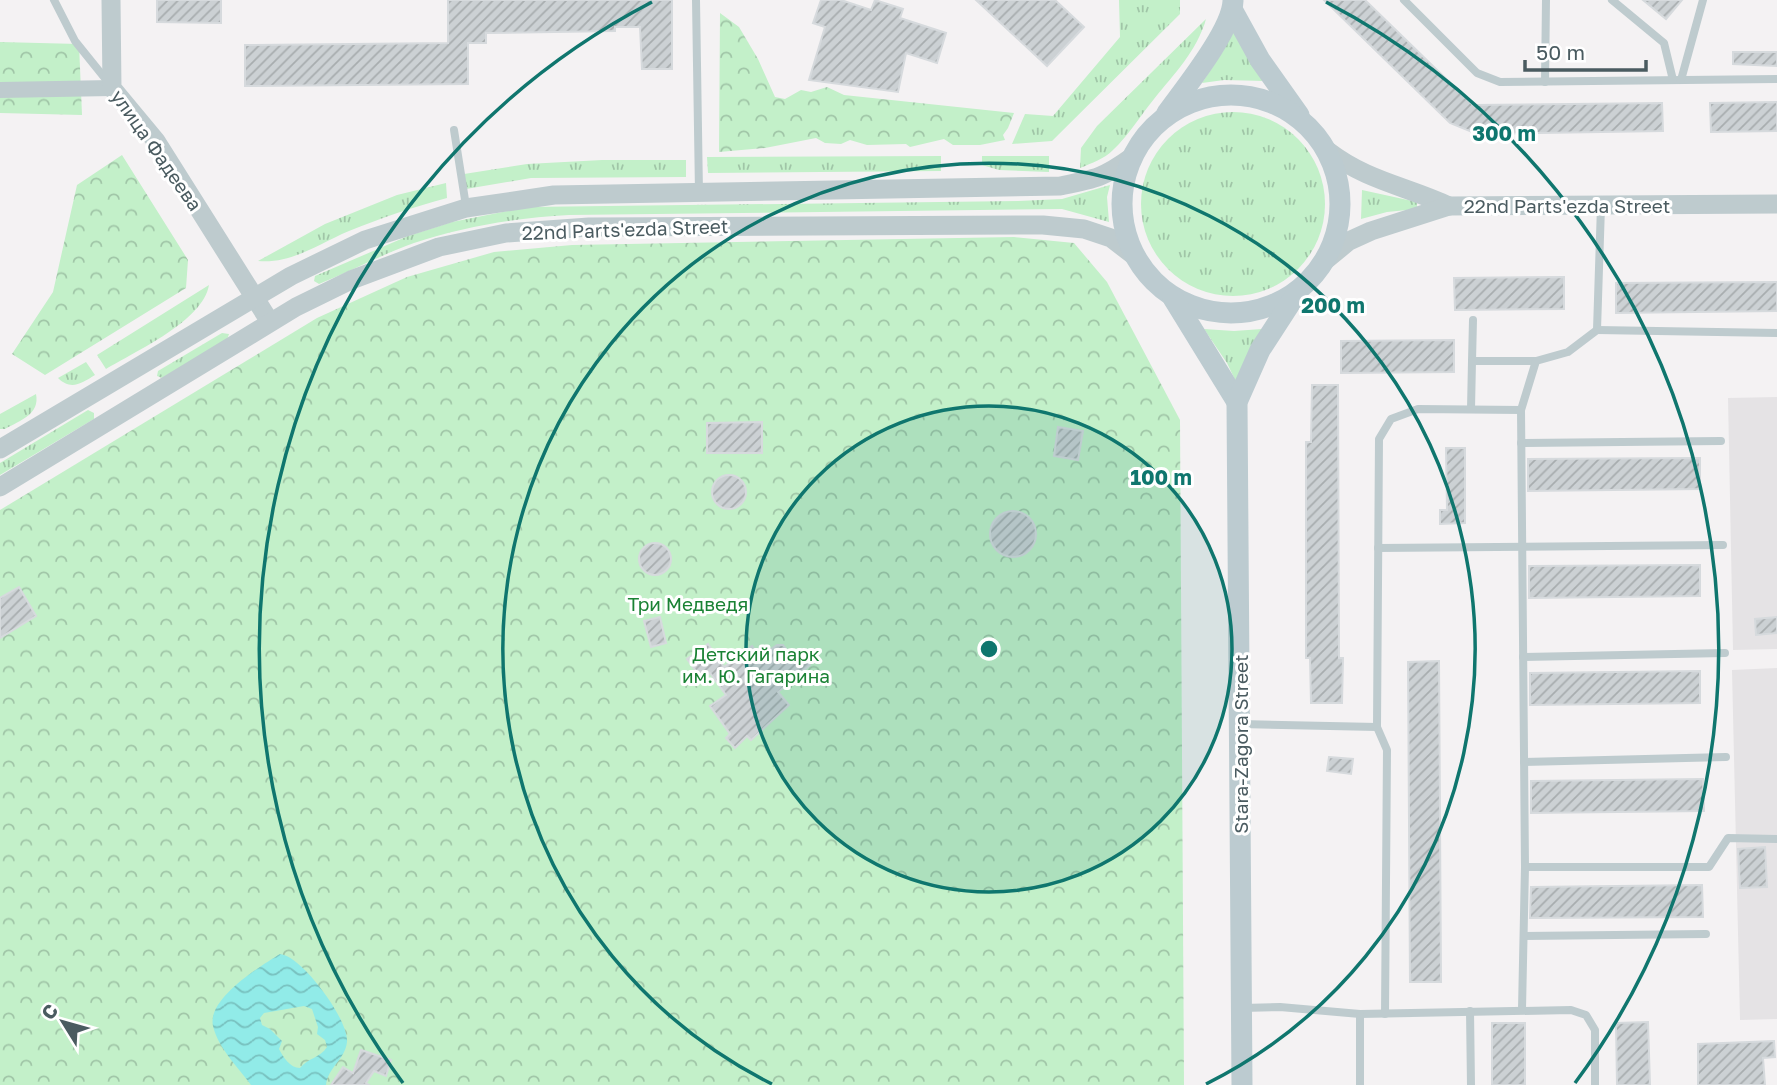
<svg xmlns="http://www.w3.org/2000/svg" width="1777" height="1085" viewBox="0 0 1777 1085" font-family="'Golos Text',sans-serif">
<defs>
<pattern id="grass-tufts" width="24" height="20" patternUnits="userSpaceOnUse" patternTransform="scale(1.75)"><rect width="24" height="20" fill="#c3f0c9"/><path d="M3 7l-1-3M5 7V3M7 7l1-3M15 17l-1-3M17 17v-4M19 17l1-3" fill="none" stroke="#a0c5a7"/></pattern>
<pattern id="forest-crowns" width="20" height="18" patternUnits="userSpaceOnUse" patternTransform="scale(1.75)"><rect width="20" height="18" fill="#c3f0c9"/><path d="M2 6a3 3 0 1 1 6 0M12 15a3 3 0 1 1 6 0" fill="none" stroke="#a0c5a7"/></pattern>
<pattern id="water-waves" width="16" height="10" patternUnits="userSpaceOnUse" patternTransform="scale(1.75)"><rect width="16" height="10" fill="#91ebe8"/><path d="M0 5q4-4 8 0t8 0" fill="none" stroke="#78c1bf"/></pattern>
<pattern id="building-hatch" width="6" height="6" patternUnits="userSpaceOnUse" patternTransform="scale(1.75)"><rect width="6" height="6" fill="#ccd1d4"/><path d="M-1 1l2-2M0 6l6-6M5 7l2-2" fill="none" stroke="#a8adaf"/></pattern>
</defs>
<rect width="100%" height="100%" fill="#f4f2f3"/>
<g fill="#e5e3e5">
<polygon points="1777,397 1777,649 1733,650 1728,398"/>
<polygon points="1777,668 1777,1019 1740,1020 1732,670"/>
</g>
<g fill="url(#grass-tufts)">
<polygon points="1119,0 1180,0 1180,14 1052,141 1012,144 1025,114 1053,116 1120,37"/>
<path d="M1206 19C1197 51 1174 74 1154 99 1140 116 1129 135 1113 150 1104 159 1092 163 1080 168L1081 148 1097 126Z"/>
<polygon points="1234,25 1265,81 1224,80 1202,83 1223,51"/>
<circle cx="1233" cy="204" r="92"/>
<polygon points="941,156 941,171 708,173 707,157"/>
<polygon points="982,156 1049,156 1049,172 999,170 982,165"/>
<polygon points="602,160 686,160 686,177 531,178 466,189 464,174 527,164"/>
<path d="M446 183 447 198C413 207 381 218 349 231 318 244 292 264 258 261L325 224 397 195Z"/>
<path d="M1110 185 1107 197 1109 222 1062 209 569 215C516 218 465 226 414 243 381 255 351 271 319 284L314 281 315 276 408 236 452 222 528 207 1018 201 1062 199Z"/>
<polygon points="1362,190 1417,202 1417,209 1387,212 1361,219"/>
<path d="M209 285C203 321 136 351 106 369L97 355Z"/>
<polygon points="1204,329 1234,331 1262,329 1238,386 1227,363"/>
<polygon points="222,333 229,334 227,340 162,378 157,376 158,371"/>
<path d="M86 362 95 375C82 383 71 391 58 378Z"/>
<path d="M36 394C40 414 21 420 5 429H0V414Z"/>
<polygon points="88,410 94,413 94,419 0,475 0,463"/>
</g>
<g fill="url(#forest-crowns)">
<polygon points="720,13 739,27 758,59 775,97 785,99 801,90 811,92 827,87 844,95 1014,113 1008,128 1003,135 1005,140 980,145 953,145 944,139 910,147 906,144 867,145 850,140 841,144 825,143 816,138 765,148 719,152"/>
<polygon points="0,42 79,44 82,115 0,113"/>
<polygon points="122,155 188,260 186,288 45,375 12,354 53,292 77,185"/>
<polygon points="1014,237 1074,243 1107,282 1180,420 1184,1085 0,1085 0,510 317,318 407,277 494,252 572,245"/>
</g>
<path fill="url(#water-waves)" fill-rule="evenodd" d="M280 954C302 956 349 1020 347 1042 345 1060 328 1067 326 1085H251C238 1067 218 1048 213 1026 207 999 259 967 280 954ZM304 1006 312 1009 318 1027 317 1034 325 1040 327 1047C320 1058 308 1058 300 1068 290 1068 283 1057 279 1049L282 1041 270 1029 262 1025 260 1018 264 1013Z"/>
<g fill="url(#building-hatch)" stroke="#d6dadd" stroke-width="2">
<polygon points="157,0 221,0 221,23 157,22"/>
<polygon points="448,0 672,0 672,69 642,69 640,27 615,27 615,31 486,33 486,43 468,43 468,84 245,86 245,45 448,43"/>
<polygon points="821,0 841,0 871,10 875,0 903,9 900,18 946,33 937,63 906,53 898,92 809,80 825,27 813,23"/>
<polygon points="976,0 1055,0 1084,27 1047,66"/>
<polygon points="1324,0 1365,0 1473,105 1662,103 1663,131 1477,134 1450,123"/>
<polygon points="1643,0 1682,0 1666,19"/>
<polygon points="1733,52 1777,52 1777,66 1733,64"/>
<polygon points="1777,102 1777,131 1711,132 1710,103"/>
<polygon points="1564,277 1564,309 1455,310 1454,278"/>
<polygon points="1777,282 1777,311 1616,313 1616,283"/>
<polygon points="1454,340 1454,372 1341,373 1341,341"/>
<polygon points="1312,385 1338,385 1339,658 1343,658 1342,703 1311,703 1310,658 1306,658 1306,442 1311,442"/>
<polygon points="762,422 762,453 707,453 707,423"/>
<polygon points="1058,427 1083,431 1078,460 1054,456"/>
<polygon points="1446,448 1465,448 1465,523 1440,524 1440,510 1447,510"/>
<polygon points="1700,458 1700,489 1528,491 1528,459"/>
<circle cx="729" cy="492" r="17"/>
<circle cx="1013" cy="534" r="23"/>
<circle cx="655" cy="559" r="16"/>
<polygon points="1700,565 1700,596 1529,598 1529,566"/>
<polygon points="19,587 36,616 0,638 0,598"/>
<polygon points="660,617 666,643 651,647 644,621"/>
<polygon points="1777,617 1777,633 1756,635 1755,619"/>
<polygon points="708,644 724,667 752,646 760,657 777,645 783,645 795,660 801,655 810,665 778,692 789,705 751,740 747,736 735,748 726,738 730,734 710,706 726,695 710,673 702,679 687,659"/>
<polygon points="1439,661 1441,982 1410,982 1408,662"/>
<polygon points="1700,671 1700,703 1530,705 1530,673"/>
<polygon points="1329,757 1353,759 1351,774 1327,771"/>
<polygon points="1703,779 1704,811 1531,813 1531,781"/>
<polygon points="1765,847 1767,887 1740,888 1738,849"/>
<polygon points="1702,885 1703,917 1530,918 1531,887"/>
<polygon points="1648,1022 1650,1085 1617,1085 1616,1023"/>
<rect x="1492" y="1023" width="33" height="62"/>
<polygon points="1774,1041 1775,1057 1763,1058 1765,1085 1698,1085 1698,1044"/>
<polygon points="361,1050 391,1060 386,1076 374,1071 366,1083 369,1085 331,1085 343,1067 353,1073"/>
</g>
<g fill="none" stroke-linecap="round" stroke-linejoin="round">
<g stroke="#becbce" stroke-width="8">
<polyline points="54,0 75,41 108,82"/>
<polyline points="696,0 699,193"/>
<polyline points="1404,0 1477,73 1500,82 1777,79"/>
<polyline points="1612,0 1664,43 1673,80"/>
<polyline points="1681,80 1703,0"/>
<polyline points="1545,82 1546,0"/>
<polyline points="454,130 466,206"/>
<polyline points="1597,330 1777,333"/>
<polyline points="1472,361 1473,320"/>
<polyline points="1471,409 1472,361 1536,361"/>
<polyline points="1521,443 1721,441"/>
<polyline points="1378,548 1723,545"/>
<polyline points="1523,657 1725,653"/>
<polyline points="1240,724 1377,727"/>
<polyline points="1524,762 1726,757"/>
<polyline points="1525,867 1709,867 1728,838 1777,839"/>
<polyline points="1524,936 1706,934"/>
<polyline points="1242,1008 1280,1007 1360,1014 1571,1010 1586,1015 1595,1030 1595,1085"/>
<polyline points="1522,1009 1525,867 1521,410 1536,361 1568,352 1597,330 1601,206"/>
<polyline points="1470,1011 1471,1085"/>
<polyline points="1360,1014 1360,1085"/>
<polyline points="1385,1014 1387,750 1377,727 1379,439 1391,419 1418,409 1521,410"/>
</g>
<polyline stroke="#becbce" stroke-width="16" points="0,90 112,88"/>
<g stroke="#becbce" stroke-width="19">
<polyline points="111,0 112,88 156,141 270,322"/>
<path d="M1328 151C1367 181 1406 186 1449 206"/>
<polyline points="1326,260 1349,241 1371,231 1449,206 1777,204"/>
<path d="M0 449 291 276 365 240 466 208 554 195 1060 186C1095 179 1103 178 1132 157"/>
<polyline points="0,487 296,307 351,280 439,247 506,233 589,227 1043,225 1084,229 1111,238 1137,258"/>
</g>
<g stroke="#bccbd0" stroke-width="21">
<polyline points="1233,11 1260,60 1299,115"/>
<circle cx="1231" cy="204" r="109"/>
<path d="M1167 113C1185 88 1232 30 1233 1"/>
<polyline points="1173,298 1237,402"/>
<polyline points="1242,1085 1237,402 1260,350 1297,293"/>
</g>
</g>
<circle cx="989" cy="649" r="243" fill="#0f766e" fill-opacity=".12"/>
<g fill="none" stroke="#0f766e" stroke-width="3.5">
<circle cx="989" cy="649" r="243"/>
<path d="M772 1084A486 486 0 1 1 1206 1084"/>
<path d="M403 1083A729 729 0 0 1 652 2M1326 2A729 729 0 0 1 1575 1083"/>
</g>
<g text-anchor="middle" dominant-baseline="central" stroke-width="6" stroke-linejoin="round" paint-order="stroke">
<g font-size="19" fill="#4a5b60" stroke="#fff">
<text transform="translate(157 150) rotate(55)">улица Фадеева</text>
<text x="1567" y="205">22nd Parts'ezda Street</text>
<text transform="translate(625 229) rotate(-2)">22nd Parts'ezda Street</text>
<text transform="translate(1240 744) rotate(-90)">Stara-Zagora Street</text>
</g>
<g font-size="19" fill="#1a8234" stroke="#fff">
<text x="688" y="603">Три Медведя</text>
<text x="756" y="653">Детский парк<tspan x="756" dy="22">им. Ю. Гагарина</tspan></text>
</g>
</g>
<circle cx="989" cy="649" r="10" fill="#0f766e" stroke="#fff" stroke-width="3.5"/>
<g font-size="21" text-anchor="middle" font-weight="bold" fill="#0f766e" stroke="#fff" stroke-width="6" stroke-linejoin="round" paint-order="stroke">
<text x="1504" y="141">300 m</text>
<text x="1333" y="313">200 m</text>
<text x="1161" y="485">100 m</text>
</g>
<g transform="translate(63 1022) rotate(307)" stroke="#ffffff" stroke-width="5" paint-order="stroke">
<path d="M0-5L12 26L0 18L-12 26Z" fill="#4a5b60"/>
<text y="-10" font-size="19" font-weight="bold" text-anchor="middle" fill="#4a5b60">С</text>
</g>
<path d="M1525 60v10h121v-10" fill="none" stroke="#4a5b60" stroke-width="3.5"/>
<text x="1536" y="60" font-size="21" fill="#4a5b60" stroke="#ffffff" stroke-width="5" paint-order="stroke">50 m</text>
</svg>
